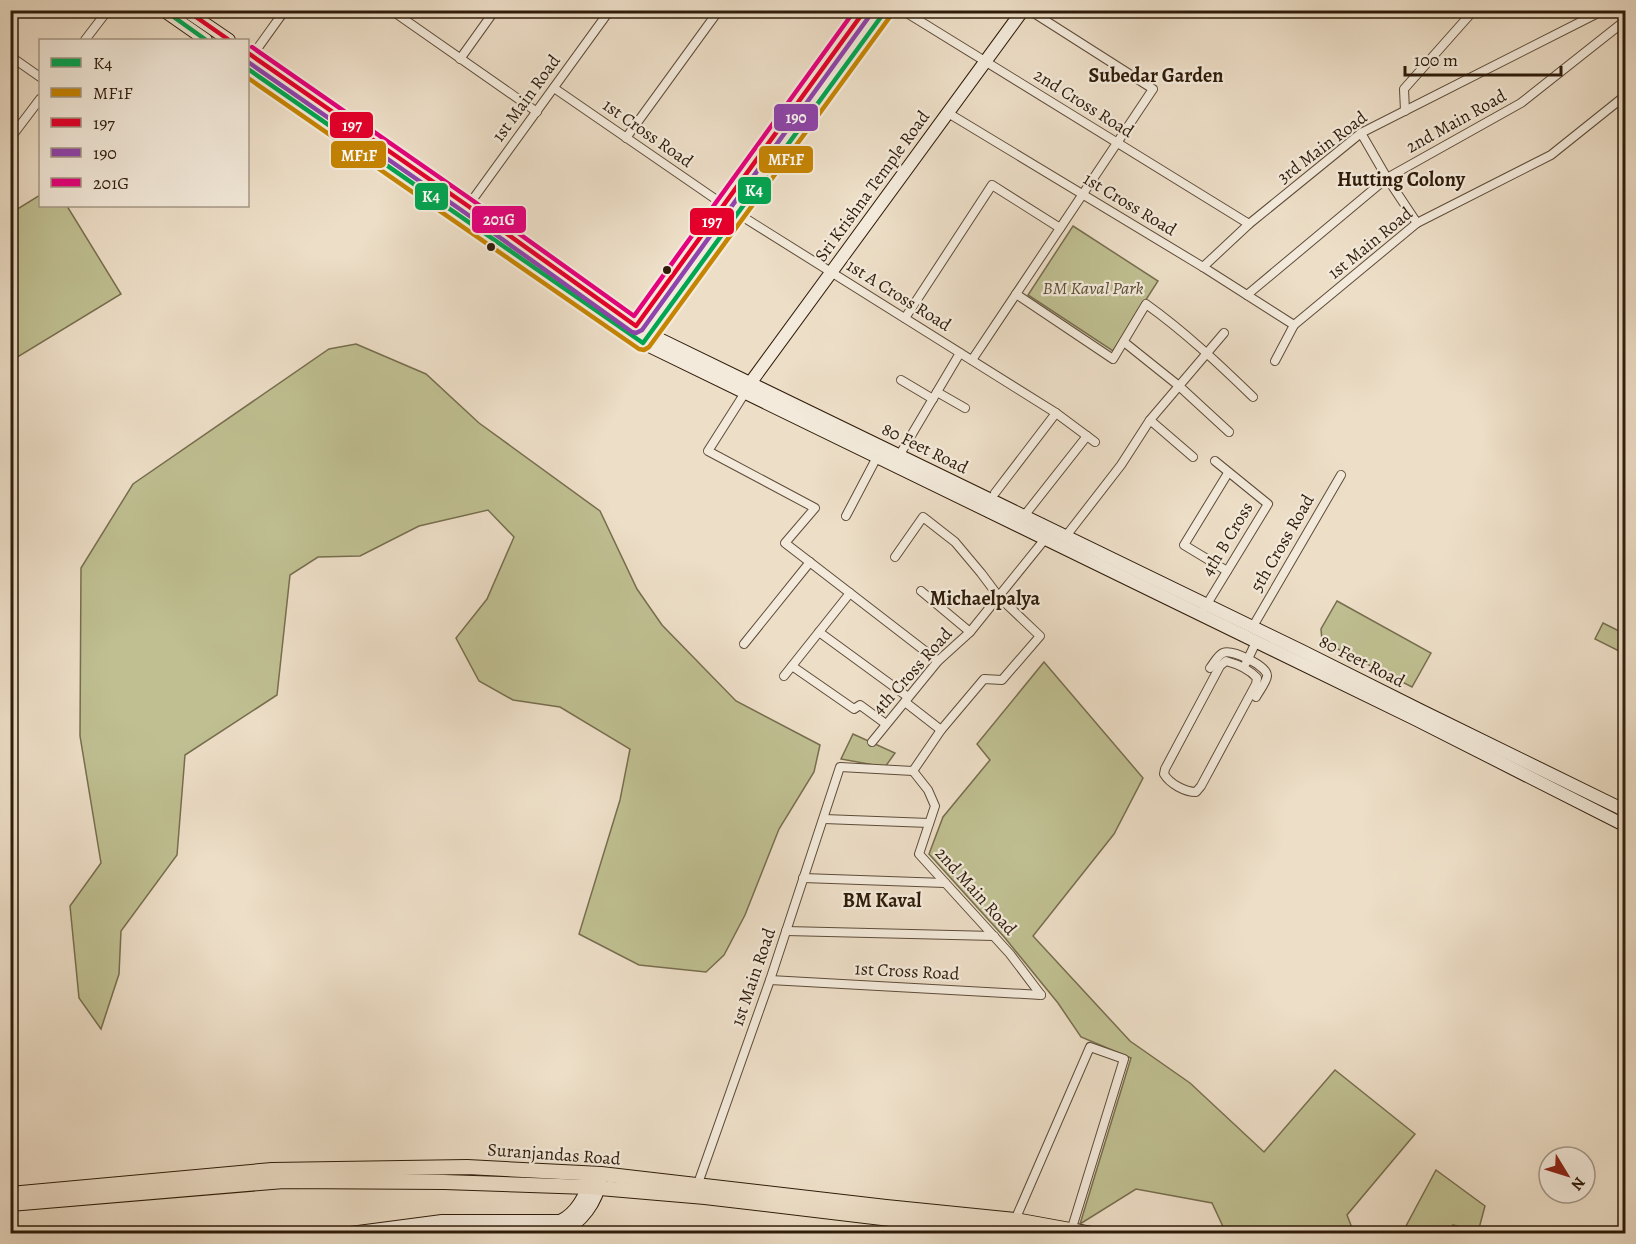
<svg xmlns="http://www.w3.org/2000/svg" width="1636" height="1244" viewBox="0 0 1636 1244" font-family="Alegreya,serif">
<rect width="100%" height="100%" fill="#eddec7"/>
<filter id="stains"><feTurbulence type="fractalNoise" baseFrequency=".00333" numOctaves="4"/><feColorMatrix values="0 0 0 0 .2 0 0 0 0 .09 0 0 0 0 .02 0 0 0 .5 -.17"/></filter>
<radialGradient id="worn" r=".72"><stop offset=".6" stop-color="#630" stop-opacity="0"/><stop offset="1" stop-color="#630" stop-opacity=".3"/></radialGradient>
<g fill="#bfbf91" stroke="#776e4e" stroke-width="1.5">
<polygon points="40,195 40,206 67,206 121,294 11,361 11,213"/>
<polygon points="1073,226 1158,281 1113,351 1028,295"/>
<polygon points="356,344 426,374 479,423 600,511 637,589 662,625 736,701 820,745 814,772 779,829 745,915 724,955 706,972 639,965 579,934 620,800 630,749 560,707 513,700 479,681 456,638 487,599 514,537 488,510 419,526 360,556 318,557 290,575 277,695 185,755 177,855 121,931 119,974 101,1029 79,998 70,906 101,863 80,736 81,568 133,484 329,349"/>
<polygon points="1337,601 1431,653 1412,687 1322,641 1321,629"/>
<polygon points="1603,623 1625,634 1625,654 1595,639"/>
<polygon points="1044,662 1143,778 1114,834 1033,936 1130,1041 1190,1083 1264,1152 1335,1070 1415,1134 1347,1215 1354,1233 1226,1233 1212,1203 1136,1189 1080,1224 1131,1058 1081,1037 1058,1003 1005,938 929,854 943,817 990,760 977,744"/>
<polygon points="853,734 895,753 885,767 841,759"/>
<polygon points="1436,1170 1485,1206 1478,1232 1453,1225 1450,1234 1439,1233 1406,1226"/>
</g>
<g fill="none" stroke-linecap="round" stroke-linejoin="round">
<g stroke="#5e4c39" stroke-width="10">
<g id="street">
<polyline points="391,10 537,112"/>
<polyline points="902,10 1249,224"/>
<polyline points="85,40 108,10"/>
<polyline points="10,56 40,77"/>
<polyline points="252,56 285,10"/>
<polyline points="460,59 495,10"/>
<polyline points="554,88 724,205 1056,413 1095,442"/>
<polyline points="1405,111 1404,89 1474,10"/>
<polyline points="948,113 1203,267 1294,325"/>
<polyline points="1361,133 1387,178 1417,223"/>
<polyline points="10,135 12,136 40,99"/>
<polyline points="626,138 719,10"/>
<polyline points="468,206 610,10"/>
<polyline points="1203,267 1249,224 1361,133 1604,10"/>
<path d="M1016 294 1113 359 1146 304C1185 332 1219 364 1253 397"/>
<polyline points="1247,295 1387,178 1521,103 1626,20"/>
<polyline points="905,318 992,185 1060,228"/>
<polyline points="1124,342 1179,386 1229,432"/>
<polyline points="972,360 1153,89 1029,10"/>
<polyline points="1275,361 1294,325 1417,223 1551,155 1626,95"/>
<polyline points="901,380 933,399"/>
<polyline points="748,388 708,451 815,508 785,543 938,661"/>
<polyline points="937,392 965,408"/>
<polyline points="1150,420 1193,457"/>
<polyline points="899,456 960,353"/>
<polyline points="995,493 1056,413"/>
<polyline points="846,516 877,457"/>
<polyline points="1024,516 1087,436"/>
<polyline points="1066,536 1121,465 1150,420 1224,333"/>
<polyline points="895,557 923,517 955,542 981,573 999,597 1040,636 1002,680 984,679 941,730 913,771"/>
<polyline points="1227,571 1184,545 1228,473"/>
<polyline points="921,591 970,632"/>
<polyline points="1204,609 1268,504 1215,461"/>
<polyline points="1252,628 1341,475"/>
<polyline points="819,632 908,697"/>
<polyline points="744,644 810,562"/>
<path d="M1226 661C1237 664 1250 670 1257 678L1256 684 1201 786 1196 792C1185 792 1170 784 1164 774L1165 769 1220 666Z"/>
<polyline points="1246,663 1256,642"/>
<polyline points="792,666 854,709 860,705 886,724"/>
<path d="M1210 668C1214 663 1218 655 1223 653 1232 649 1268 666 1267 676 1266 683 1259 691 1256 697"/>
<polyline points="784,676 850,593"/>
<polyline points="905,702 941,730"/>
<polyline points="872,742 938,661 970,632 1045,539"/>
<polyline points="913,771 928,790 935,806 919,854 1010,954 1041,995"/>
<polyline points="824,819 929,823"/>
<polyline points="803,878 945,883"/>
<polyline points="786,931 994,936"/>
<polyline points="770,980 1041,995"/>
<polyline points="696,1189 770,980 840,767 913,771"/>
<polyline points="1015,1220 1090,1047 1124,1059 1071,1231"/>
</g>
</g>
<g stroke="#2f1c0a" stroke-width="14">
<g id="secondary">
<polyline points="163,10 206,40"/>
<polyline points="185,10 229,40"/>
<polyline points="248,53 649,334 1302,651 1420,710 1626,811"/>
<polyline points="248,69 643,343 1415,719 1626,826"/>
<polyline points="633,330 865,10"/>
<polyline points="645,339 886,10"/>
<polyline points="751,382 1023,10"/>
<path d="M343 1234 442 1221H560C576 1214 586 1195 590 1179"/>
<path d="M421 1234 442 1231H563C581 1223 597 1202 600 1181"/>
</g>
</g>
<g stroke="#2f1c0a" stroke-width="16">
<g id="primary">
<polyline points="10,1194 272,1170 467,1167 601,1174 886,1207 1015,1220 1092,1234"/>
<polyline points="10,1204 284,1181 444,1182 588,1187 705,1197 1016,1234"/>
</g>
</g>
<use href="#street" stroke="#f3eadb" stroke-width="8"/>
<use href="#secondary" stroke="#f3eadb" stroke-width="12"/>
<use href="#primary" stroke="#eddec7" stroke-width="14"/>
<g stroke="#f3eadb" stroke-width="9">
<g id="bus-1">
<polyline points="164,10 206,40"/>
<polyline points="248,69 643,343 886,10"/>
</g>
</g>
<g stroke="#f3eadb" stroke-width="9">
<polyline id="bus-2" points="248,78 639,349 644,350 649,347 892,14"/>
</g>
<g stroke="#f3eadb" stroke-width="9">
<g id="bus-3">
<polyline points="186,10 229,40"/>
<polyline points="248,53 468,206 636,326 865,10"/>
</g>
</g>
<g stroke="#f3eadb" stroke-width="9">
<polyline id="bus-4" points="248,62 464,212 632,332 636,333 642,330 871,14"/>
</g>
<g stroke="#f3eadb" stroke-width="9">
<polyline id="bus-5" points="252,47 472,200 634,316 855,10"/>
</g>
<use href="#bus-1" stroke="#00a651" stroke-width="4.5"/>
<use href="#bus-2" stroke="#c58402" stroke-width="4.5"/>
<use href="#bus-3" stroke="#e4002b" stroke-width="4.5"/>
<use href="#bus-4" stroke="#8e44ad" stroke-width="4.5"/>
<use href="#bus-5" stroke="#e5007d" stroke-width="4.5"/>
</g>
<g fill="#2f1c0a" stroke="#f3eadb" stroke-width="2">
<circle cx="491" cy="247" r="5"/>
<circle cx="667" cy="270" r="5"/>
</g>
<g text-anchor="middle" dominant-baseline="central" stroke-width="4.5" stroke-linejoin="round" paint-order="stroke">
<g font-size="18" fill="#2f1c0a" stroke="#f3eadb">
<text transform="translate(526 98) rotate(-54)">1st Main Road</text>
<text transform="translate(1084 103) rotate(32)">2nd Cross Road</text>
<text transform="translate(1456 121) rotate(-29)">2nd Main Road</text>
<text transform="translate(648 133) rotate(35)">1st Cross Road</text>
<text transform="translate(1322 147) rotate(-37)">3rd Main Road</text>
<text transform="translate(872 186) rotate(-54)">Sri Krishna Temple Road</text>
<text transform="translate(1130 204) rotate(31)">1st Cross Road</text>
<text transform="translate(1370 243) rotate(-39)">1st Main Road</text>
<text transform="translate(899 295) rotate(32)">1st A Cross Road</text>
<text transform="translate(925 448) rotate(26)">80 Feet Road</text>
<text transform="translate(1227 539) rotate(-59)">4th B Cross</text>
<text transform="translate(1282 543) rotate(-60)">5th Cross Road</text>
<text transform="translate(1362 661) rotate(27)">80 Feet Road</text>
<text transform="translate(912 671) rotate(-48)">4th Cross Road</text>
<text transform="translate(976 891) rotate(48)">2nd Main Road</text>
<text transform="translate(907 971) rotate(3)">1st Cross Road</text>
<text transform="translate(753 977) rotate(-71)">1st Main Road</text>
<text transform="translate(554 1154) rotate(4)">Suranjandas Road</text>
</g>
<g font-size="18" font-style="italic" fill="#5a4d32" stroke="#f3eadb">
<text x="1093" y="288">BM Kaval Park</text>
</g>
<g font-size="20" font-weight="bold" fill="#2f1c0a" stroke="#f3eadb">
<text x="1156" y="75">Subedar Garden</text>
<text x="1401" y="179">Hutting Colony</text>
<text x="985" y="598">Michaelpalya</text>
<text x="882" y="900">BM Kaval</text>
</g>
</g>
<g stroke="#f3eadb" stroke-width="2">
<rect x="773" y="103" width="46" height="29" rx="6" fill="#8e44ad"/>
<rect x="329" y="111" width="45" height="28" rx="6" fill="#e4002b"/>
<rect x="330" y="140" width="57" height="29" rx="6" fill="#c58402"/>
<rect x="758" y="145" width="56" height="29" rx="6" fill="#c58402"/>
<rect x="737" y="176" width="35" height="29" rx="6" fill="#00a651"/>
<rect x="414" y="182" width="35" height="29" rx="6" fill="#00a651"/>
<rect x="471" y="205" width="56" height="29" rx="6" fill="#e5007d"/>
<rect x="689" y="207" width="46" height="29" rx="6" fill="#e4002b"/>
</g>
<g font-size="16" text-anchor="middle" font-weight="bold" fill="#fff">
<text x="796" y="123">190</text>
<text x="352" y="131">197</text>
<text x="359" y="161">MF1F</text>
<text x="786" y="165">MF1F</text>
<text x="754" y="196">K4</text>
<text x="431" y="202">K4</text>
<text x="499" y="225">201G</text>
<text x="712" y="227">197</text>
</g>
<rect width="1636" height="1244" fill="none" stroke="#eddec7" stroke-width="36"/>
<rect x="12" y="12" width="1612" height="1220" fill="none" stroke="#2f1c0a" stroke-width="3"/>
<rect x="18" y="18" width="1600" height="1208" fill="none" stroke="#2f1c0a" stroke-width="1.5"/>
<rect x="39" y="39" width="210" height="168" fill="#f3eadb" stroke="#a59887" stroke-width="1.5"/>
<rect x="51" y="58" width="30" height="9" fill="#00a651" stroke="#a59887" stroke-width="1.5"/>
<text x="93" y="69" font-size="18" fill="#2f1c0a">K4</text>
<rect x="51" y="88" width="30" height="9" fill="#c58402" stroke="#a59887" stroke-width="1.5"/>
<text x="93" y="99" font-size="18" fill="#2f1c0a">MF1F</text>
<rect x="51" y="118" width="30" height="9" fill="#e4002b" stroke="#a59887" stroke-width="1.5"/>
<text x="93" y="129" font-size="18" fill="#2f1c0a">197</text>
<rect x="51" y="148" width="30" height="9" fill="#8e44ad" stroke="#a59887" stroke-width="1.5"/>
<text x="93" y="159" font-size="18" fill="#2f1c0a">190</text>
<rect x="51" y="178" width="30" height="9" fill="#e5007d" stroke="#a59887" stroke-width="1.5"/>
<text x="93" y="189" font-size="18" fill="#2f1c0a">201G</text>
<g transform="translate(1567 1175) rotate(128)"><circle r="28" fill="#f3eadb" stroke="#a59887" stroke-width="1.5"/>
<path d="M0-4.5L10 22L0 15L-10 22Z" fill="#8f2418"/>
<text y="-9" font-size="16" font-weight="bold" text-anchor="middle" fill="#2f1c0a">N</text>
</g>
<path d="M1405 66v9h156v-9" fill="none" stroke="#2f1c0a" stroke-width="3"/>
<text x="1414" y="66" font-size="18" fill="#2f1c0a" stroke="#f3eadb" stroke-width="4.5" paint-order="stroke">100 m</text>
<rect width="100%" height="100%" filter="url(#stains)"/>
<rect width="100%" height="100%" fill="url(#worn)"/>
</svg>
